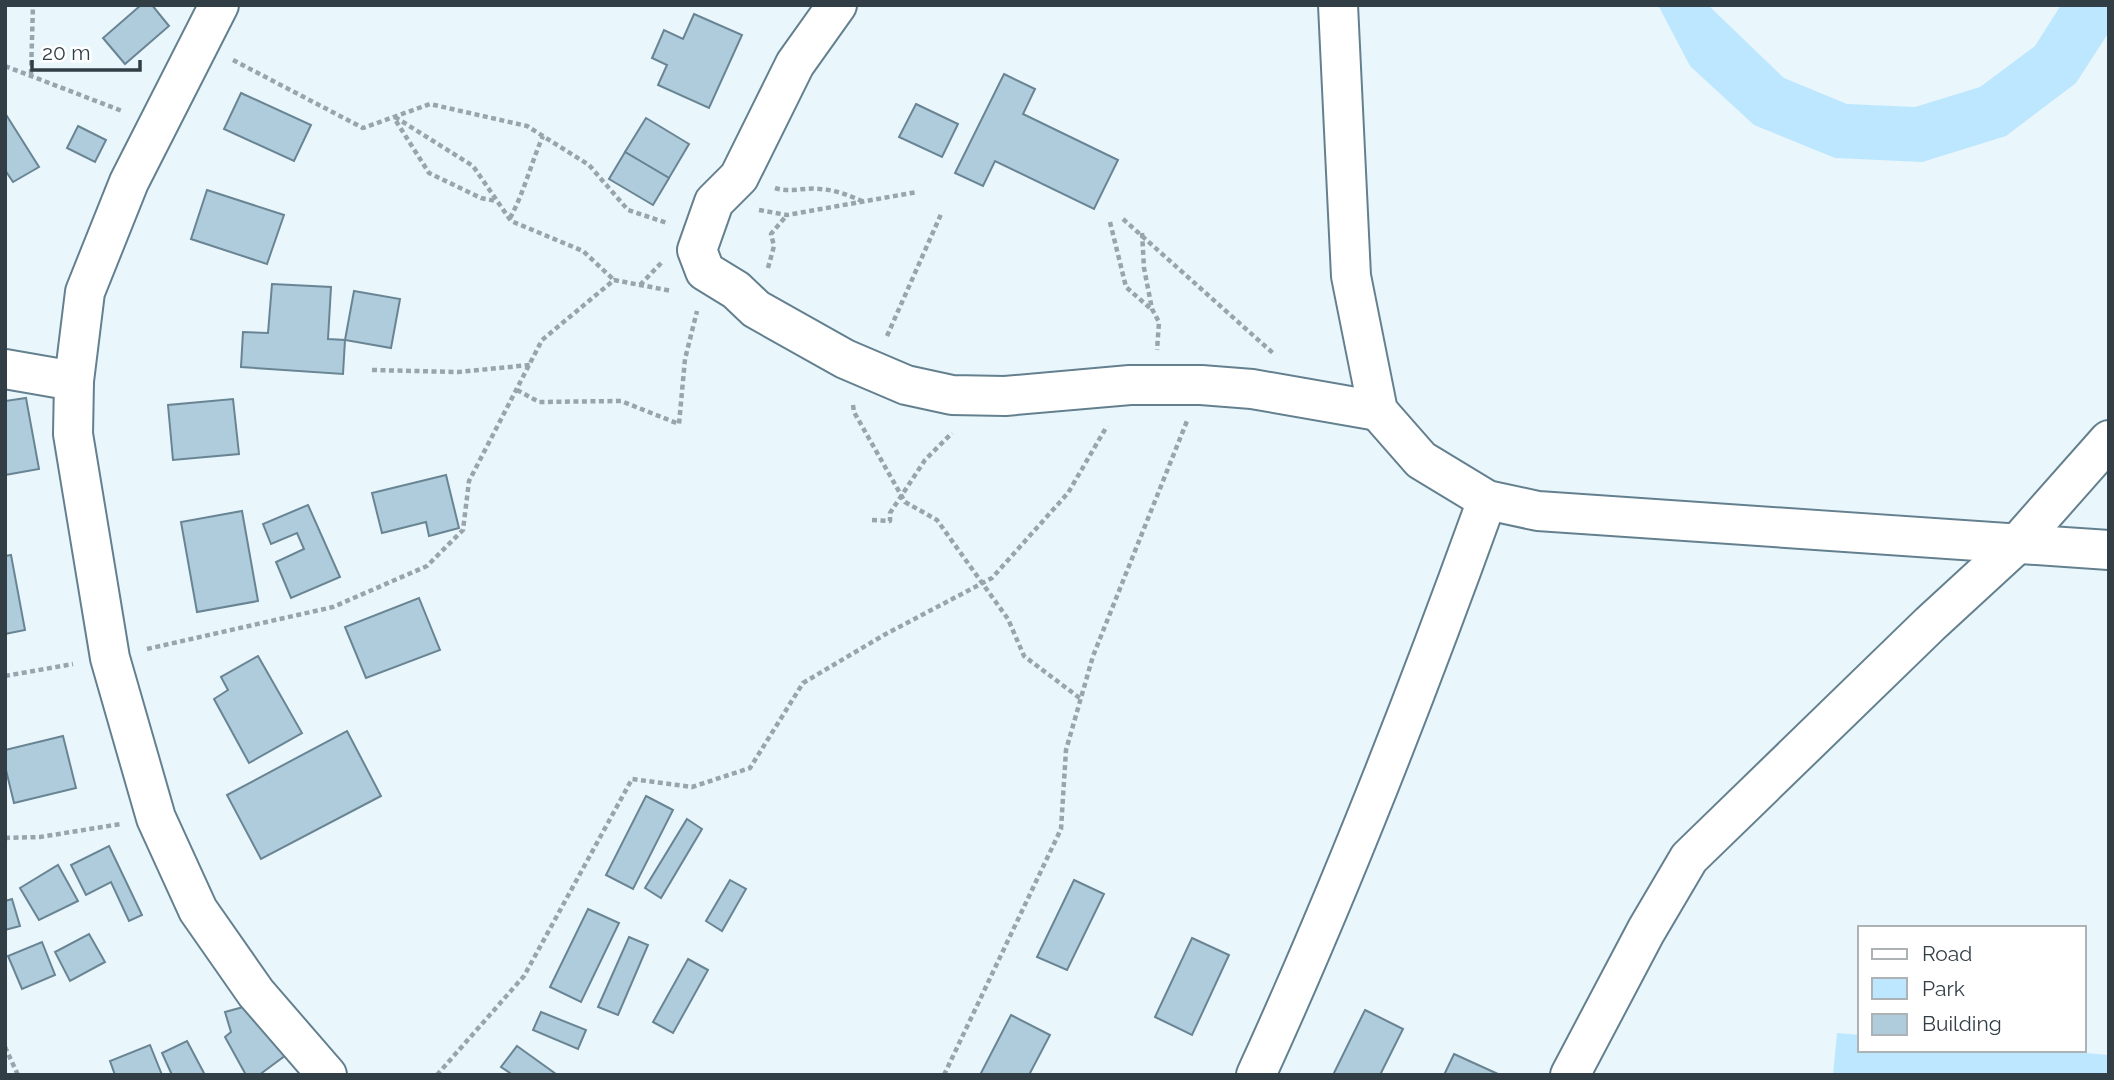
<svg xmlns="http://www.w3.org/2000/svg" width="2114" height="1080" viewBox="0 0 2114 1080" font-family="Raleway,sans-serif">
<rect width="100%" height="100%" fill="#e9f6fc"/>
<g fill="#bde7fe">
<polygon points="1658,5 1708,5 1784,78 1847,104 1915,107 1980,87 2035,46 2061,5 2109,5 2109,32 2076,83 2006,136 1922,162 1835,158 1754,125 1690,66"/>
<polygon points="1837,1033 1860,1035 1860,1050 2049,1050 2109,1055 2109,1075 1833,1075"/>
</g>
<g fill="#afccdd" stroke="#698594" stroke-width="2">
<polygon points="141,5 152,5 169,26 125,64 103,38"/>
<polygon points="694,14 742,35 709,108 658,85 667,65 652,58 664,30 683,39"/>
<polygon points="1004,74 1035,89 1023,114 1118,160 1094,209 995,161 983,186 955,173"/>
<polygon points="241,93 311,125 294,161 224,129"/>
<polygon points="916,104 958,124 942,157 899,137"/>
<polygon points="5,113 39,167 13,182 5,170"/>
<polygon points="646,118 689,144 669,178 625,152"/>
<polygon points="78,126 106,140 95,162 67,148"/>
<polygon points="625,152 669,178 653,205 609,179"/>
<polygon points="207,190 284,215 267,264 191,239"/>
<polygon points="272,284 331,287 328,339 345,340 343,374 241,367 243,332 268,333"/>
<polygon points="354,291 400,299 391,348 345,340"/>
<polygon points="26,398 39,469 5,475 5,401"/>
<polygon points="233,399 239,454 173,460 168,405"/>
<polygon points="446,475 459,528 429,536 426,522 382,533 372,493"/>
<polygon points="308,505 340,577 291,598 276,562 304,549 297,533 271,544 263,524"/>
<polygon points="242,511 258,601 197,612 181,522"/>
<polygon points="11,555 25,630 5,634 5,556"/>
<polygon points="419,598 440,650 366,678 345,627"/>
<polygon points="258,656 302,733 249,763 214,699 228,690 221,677"/>
<polygon points="347,731 381,796 261,859 227,795"/>
<polygon points="63,736 76,788 14,803 5,766 5,750"/>
<polygon points="646,796 673,810 633,889 606,875"/>
<polygon points="687,819 702,829 661,898 645,888"/>
<polygon points="109,846 142,915 129,921 111,882 86,895 71,865"/>
<polygon points="58,865 78,901 39,920 20,888"/>
<polygon points="730,880 746,889 722,931 706,921"/>
<polygon points="1074,880 1104,894 1067,970 1037,957"/>
<polygon points="12,899 20,926 5,930 5,901"/>
<polygon points="588,909 619,923 581,1002 550,987"/>
<polygon points="89,934 105,962 70,981 55,952"/>
<polygon points="629,937 648,945 618,1015 598,1007"/>
<polygon points="1192,938 1229,955 1192,1035 1155,1017"/>
<polygon points="42,942 55,975 22,989 8,956"/>
<polygon points="688,959 708,970 673,1033 653,1022"/>
<polygon points="247,1006 286,1055 259,1075 246,1075 225,1037 231,1032 225,1012"/>
<polygon points="1365,1010 1403,1029 1380,1075 1333,1075"/>
<polygon points="541,1012 586,1030 578,1049 533,1030"/>
<polygon points="1011,1015 1050,1035 1029,1075 980,1075"/>
<polygon points="187,1041 205,1075 172,1075 162,1053"/>
<polygon points="150,1045 162,1075 115,1075 110,1061"/>
<polygon points="517,1046 556,1074 556,1075 513,1075 501,1067"/>
<polygon points="1454,1054 1498,1074 1444,1075"/>
</g>
<g fill="none" stroke-linecap="round" stroke-linejoin="round">
<g stroke="#64808f" stroke-width="42">
<g id="minor">
<polyline points="219,5 129,182 85,292 74,381 73,434 110,658 156,818 198,910 256,993 327,1075"/>
<polyline points="837,5 795,64 739,177 714,202 697,250 705,271 736,290 756,309 845,359 906,385 952,395 1005,396 1130,385 1201,385 1252,389 1378,411"/>
<polyline points="1338,5 1351,276 1378,411 1421,460 1487,500 1538,511 2109,550"/>
<polyline points="5,369 74,381"/>
<path d="M1256 1075C1342 887 1417 694 1487 500"/>
<polyline points="1570,1075 1646,931 1689,858 1930,624 2017,544 2109,440"/>
</g>
</g>
<g stroke="#99a5ac" stroke-width="4.5" stroke-dasharray="5 3.5" stroke-linecap="butt">
<polyline points="233,60 363,128 430,104 527,126 589,165 628,210 667,223"/>
<polyline points="5,66 122,111"/>
<polyline points="31,74 33,5"/>
<polyline points="395,117 473,166 511,221 583,251 614,280"/>
<polyline points="396,121 429,173 481,198 496,201"/>
<path d="M775 188C790 193 805 187 820 189 835 190 848 195 862 201"/>
<polyline points="759,210 787,215 917,192"/>
<path d="M510 218C524 193 531 163 543 136"/>
<polyline points="1123,219 1274,354"/>
<polyline points="1110,222 1126,287 1151,309"/>
<polyline points="1142,233 1144,268 1152,309 1159,322 1157,350"/>
<polyline points="768,268 774,246 771,234 787,215"/>
<polyline points="640,285 663,261"/>
<polyline points="887,336 942,212"/>
<polyline points="372,370 458,372 530,365"/>
<polyline points="517,390 539,402 621,401 679,424 685,359 697,311"/>
<polyline points="853,405 854,412 905,502 937,520 1008,619 1024,656 1081,699"/>
<polyline points="872,520 890,521 890,513 925,460 952,433"/>
<polyline points="147,649 333,607 427,566 463,530 469,481 542,340 614,280 672,291"/>
<polyline points="5,676 73,664"/>
<polyline points="5,838 40,837 121,824"/>
<polyline points="5,1047 18,1075"/>
<polyline points="437,1075 524,976 632,779 692,787 750,768 803,683 884,635 992,578 1068,493 1107,426"/>
<polyline points="944,1075 1061,829 1066,750 1093,656 1187,421"/>
</g>
<use href="#minor" stroke="#fff" stroke-width="38"/>
</g>
<rect width="2114" height="1080" fill="none" stroke="#323e45" stroke-width="14"/>
<rect x="1858" y="926" width="228" height="126" fill="#ffffff" stroke="#adb2b5" stroke-width="2"/>
<rect x="1872" y="949" width="35" height="10" fill="#ffffff" stroke="#adb2b5" stroke-width="2"/>
<text x="1922" y="961" font-size="21" fill="#323e45">Road</text>
<rect x="1872" y="978" width="35" height="21" fill="#bde7fe" stroke="#adb2b5" stroke-width="2"/>
<text x="1922" y="996" font-size="21" fill="#323e45">Park</text>
<rect x="1872" y="1014" width="35" height="21" fill="#afccdd" stroke="#adb2b5" stroke-width="2"/>
<text x="1922" y="1031" font-size="21" fill="#323e45">Building</text>
<path d="M32 60v10h108v-10" fill="none" stroke="#323e45" stroke-width="3.5"/>
<text x="42" y="60" font-size="21" fill="#323e45" stroke="#ffffff" stroke-width="5" paint-order="stroke">20 m</text>
</svg>
